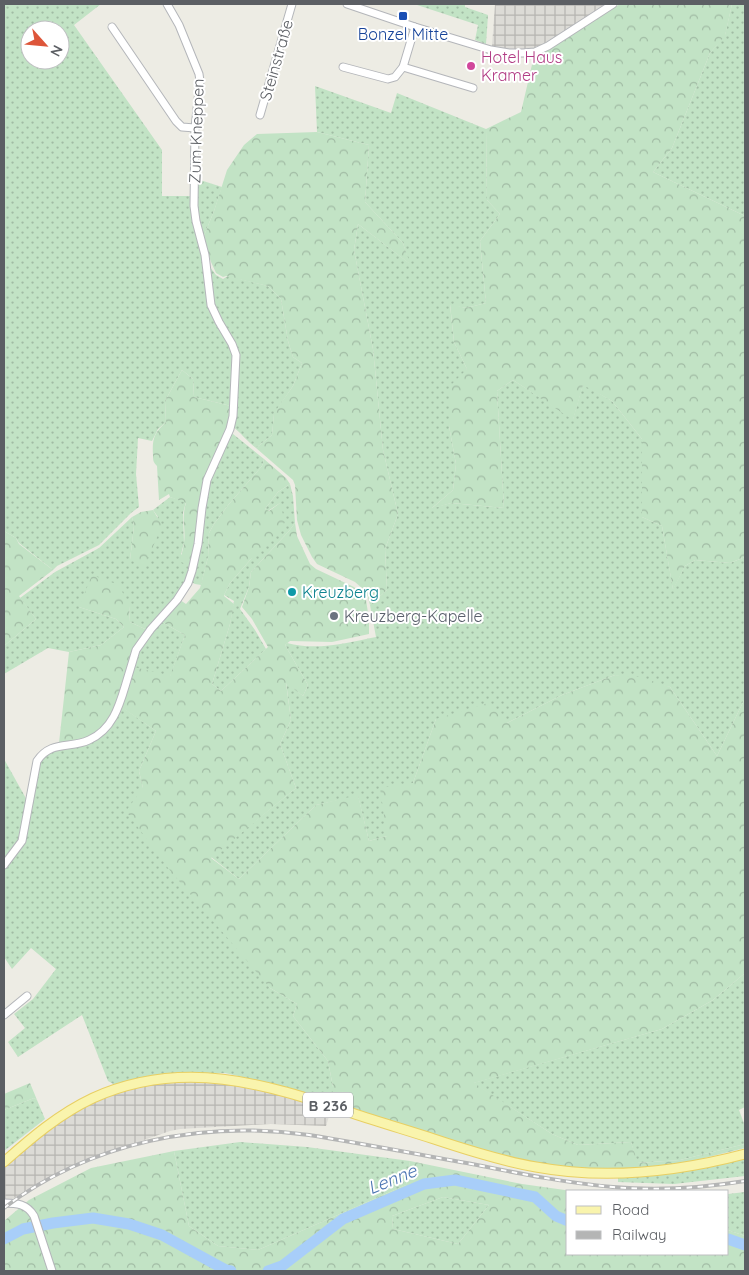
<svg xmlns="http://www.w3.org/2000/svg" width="749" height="1275" viewBox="0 0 749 1275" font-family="Quicksand,sans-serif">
<defs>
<pattern id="industrial-grid" width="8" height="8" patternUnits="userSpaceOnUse" patternTransform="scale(1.25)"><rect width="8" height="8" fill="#dcdbd6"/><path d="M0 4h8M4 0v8" fill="none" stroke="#b6b5b1"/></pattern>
<pattern id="grass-dots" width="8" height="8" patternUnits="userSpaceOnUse" patternTransform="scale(1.25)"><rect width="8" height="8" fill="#c2e3c5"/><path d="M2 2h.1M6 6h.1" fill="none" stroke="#a1bba4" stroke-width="1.8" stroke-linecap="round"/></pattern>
<pattern id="forest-crowns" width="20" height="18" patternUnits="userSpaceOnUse" patternTransform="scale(1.25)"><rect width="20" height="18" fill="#c2e3c5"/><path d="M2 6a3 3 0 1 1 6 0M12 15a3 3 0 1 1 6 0" fill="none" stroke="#a1bba4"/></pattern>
</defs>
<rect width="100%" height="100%" fill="#edece4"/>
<g fill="url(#industrial-grid)">
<polygon points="495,4 606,4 550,43 537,48 527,49 503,49 492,46"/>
<polygon points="203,1080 263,1089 331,1110 326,1126 271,1124 180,1129 170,1131 80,1162 10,1200 4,1206 4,1166 35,1139 66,1117 102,1098 134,1088 163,1083"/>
</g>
<g fill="url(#grass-dots)" fill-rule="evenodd">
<path d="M4 4H101L74 25 162 150V196H196L197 179 222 187 214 211 203 238 202 254 206 294 232 352 231 406 194 397 193 379 182 370 165 401 166 422 158 429 152 441 138 438 136 474 139 507 131 513 99 545 57 566 53 570 19 543 16 538 4 531ZM30 30H60V60H30Z"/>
<polygon points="414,4 465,4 465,7 488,15 486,44 475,40 478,25"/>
<polygon points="732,4 745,4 745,216 653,172 672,148 710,53 725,35"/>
<path d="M315 86 391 113 397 93 486 129 487 200 500 214 480 241 486 303 466 308 450 305 454 342 467 369 449 426 456 464 453 490 432 508 451 503 504 508 497 391 513 380 573 419 583 384 612 401 642 439V517L662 526 673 589 685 566 695 560 730 563 745 557V698L717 756 670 687 615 675 562 695 507 723 436 719 413 783 387 836 369 841 358 796 316 805 239 879 211 857 296 788 280 744 291 720 286 682 303 696 308 685 285 645 287 643C316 651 347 643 376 637L370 605 387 590 385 549 398 514 383 450 373 349 354 250 358 224 409 263 403 243 365 202 369 145 317 132Z"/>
<path d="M210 267 216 275 223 279 228 276 268 286 281 299 288 341 293 357 302 363 293 386 274 414 272 435 256 448C249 443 239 431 233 427L237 355 212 301Z"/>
<polygon points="233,434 264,459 262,466 229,504 214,524 209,533 208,557 201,585 195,584 193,583 192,580 199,554 204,505 211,479 230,435"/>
<polygon points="290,484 293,496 295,523 289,531 251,572 249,587 240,609 255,630 266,649 221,691 212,684 230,624 234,601 224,595 230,583 251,559 280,503 268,511 265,509 278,492"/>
<polygon points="170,497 186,502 183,513 184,543 181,554 191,566 186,581 175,599 147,630 130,622 129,606 79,607 116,619 124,627 101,645 69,652 48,648 4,674 4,646 36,619 20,598 55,572 99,548 132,517 134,526 130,560 158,517 153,510"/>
<polygon points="160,621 185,635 170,677 132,667 140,645"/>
<polygon points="122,707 156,731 139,771 143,788 270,988 297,1004 293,1016 328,1061 333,1087 333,1103 274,1084 225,1073 152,1076 115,1085 108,1081 82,1015 18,1057 8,1042 25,1028 14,1014 33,999 56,969 31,948 12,969 4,957 4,868 21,848 39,761 43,756 114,722"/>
<polygon points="4,759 28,802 20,840 4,860"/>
<polygon points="745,973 745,1107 739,1110 745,1126 745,1144 680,1160 637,1163 631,1142 578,1145 552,1134 473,1083 662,1029 713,1000"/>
<polygon points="34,1098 37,1100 45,1119 4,1151 4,1110"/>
<polygon points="240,1142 307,1147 410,1161 406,1185 258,1250 218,1246 189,1226 174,1151"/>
<polygon points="745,1157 745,1176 674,1184 618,1182 618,1177"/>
<polygon points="745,1192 745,1236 728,1230 728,1194"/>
<polygon points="443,1197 489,1205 458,1244 393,1229 392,1216"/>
</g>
<g fill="url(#forest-crowns)" fill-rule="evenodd">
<polygon points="620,4 732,4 725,36 710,53 672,148 653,172 745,216 745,557 730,563 695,560 685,566 673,590 662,526 642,517 642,439 612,401 583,385 573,420 513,380 497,391 504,508 451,503 431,509 453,490 456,464 449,426 451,385 467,369 454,342 450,304 466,308 486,303 480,241 500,214 487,200 486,129 521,112 534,56 549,48"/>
<polygon points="317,132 369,145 365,202 403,243 410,264 358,224 354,250 373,349 383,450 398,514 385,549 387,590 370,605 368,597 364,590 355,582 317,564 312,557 301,535 297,520 295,485 293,480 256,448 272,435 274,413 293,386 302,363 293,357 288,341 281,299 268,286 226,276 223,277 216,273 211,262 203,238 214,211 227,170 244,145 257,134"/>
<path d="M182 370 193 379 194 397 231 406 228 426 217 451 199 523 191 566 181 562C181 554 183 550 184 543 186 528 181 518 186 503L170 497 169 494 159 500 157 466C153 462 153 460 153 455 152 439 154 433 166 422L165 401Z"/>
<polygon points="264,459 286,478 290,484 278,492 265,509 269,511 280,503 285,522 277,535 251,559 230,583 224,595 224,596 234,604 230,624 212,684 221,691 268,647 252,619 242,607 249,587 251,572 289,531 295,523 297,536 310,564 316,569 354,587 366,600 369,619 369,634 332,642 290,641 285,645 308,685 303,696 286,683 291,720 280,744 296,788 211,858 239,879 316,805 358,795 369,841 387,836 380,788 413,783 436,719 488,703 507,723 562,695 615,675 639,677 670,687 717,756 745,698 745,973 713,1000 662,1029 474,1083 552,1134 578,1145 631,1142 638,1163 680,1160 745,1144 745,1148 680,1164 613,1170 555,1169 484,1151 333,1103 333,1087 328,1061 293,1016 297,1004 270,988 168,868 126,811 143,788 139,771 156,731 117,704 105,726 85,741 59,743 69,652 101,645 124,627 116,619 79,607 92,575 119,585 129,606 130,622 147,630 130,666 170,676 185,635 160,621 180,600 186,604 200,588 208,557 209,533 214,524 229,504 262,466"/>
<polygon points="153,510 162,525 145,566 130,560 134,526 132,517 141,512"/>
<polygon points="4,531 16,538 19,544 53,570 19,596 36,619 4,646"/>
<polygon points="30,1083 37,1100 34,1098 4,1110 4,1094"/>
<path d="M174 1151 189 1226 218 1246 258 1250 406 1185 410 1161 522 1184 572 1191H568V1254H728V1230L745 1236V1271H4V1221L29 1200 91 1168ZM443 1197 489 1205 458 1244 393 1229 392 1216Z"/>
</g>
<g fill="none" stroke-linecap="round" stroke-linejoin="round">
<g stroke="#a8cef9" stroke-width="11">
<polyline points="4,1239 23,1229 53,1223 93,1218 129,1224 162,1235 226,1270 231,1271"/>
<polyline points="728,1239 745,1245"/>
<polyline points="268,1271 282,1266 343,1219 424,1184 455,1180 535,1197 556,1216 568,1221"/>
</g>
<g stroke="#b4b6ba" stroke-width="9">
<g id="minor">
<polyline points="347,4 415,27 491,50 509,53 523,53 535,52 548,46 613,4"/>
<polyline points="112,27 176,121 182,127 195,128"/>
<polyline points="343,67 388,79 395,77 403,67 415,27"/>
<polyline points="403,67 473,88"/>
<polyline points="260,115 292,4"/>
<path d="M4 865 22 841 37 761C51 740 70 749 89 740 114 729 120 703 127 680 130 670 133 660 136 650L151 629 177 600 188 583 192 571 198 544 202 508 207 480 230 429 233 416 236 355 232 344 219 322 211 305 205 255 196 221 194 206 195 128 200 81 199 74 179 25 167 4"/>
<polyline points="4,1015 27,996"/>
<path d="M4 1203C17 1203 27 1204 34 1216L52 1271"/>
</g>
</g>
<g stroke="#e8cf63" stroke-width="11">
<path id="major" d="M4 1162C31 1138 59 1114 93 1098 182 1058 264 1083 352 1113 379 1122 406 1130 434 1139 467 1150 501 1161 536 1167 606 1180 677 1172 745 1154"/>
</g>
<use href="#minor" stroke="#fff" stroke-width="7"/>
<use href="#major" stroke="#f9f4ad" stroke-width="9"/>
<g stroke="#b4b5b5" stroke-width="4">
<path id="rail" d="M4 1208C90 1142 203 1120 309 1135 365 1144 421 1155 477 1165 522 1174 567 1183 613 1187 656 1191 702 1188 745 1181"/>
</g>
<use href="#rail" stroke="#fff" stroke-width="2" stroke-dasharray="5.5" stroke-linecap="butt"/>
</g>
<rect fill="#1a4fb4" stroke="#fff" stroke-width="2" x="398" y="11" width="10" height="10" rx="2.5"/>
<circle fill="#d1479c" stroke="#fff" stroke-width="2" cx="471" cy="66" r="5"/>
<circle fill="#0f9aa8" stroke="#fff" stroke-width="2" cx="292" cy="592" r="5"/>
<circle fill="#6b7280" stroke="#fff" stroke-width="2" cx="334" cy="616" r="5"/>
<g text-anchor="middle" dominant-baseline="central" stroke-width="4" stroke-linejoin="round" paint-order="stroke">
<rect fill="#fff" stroke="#8d8f92" stroke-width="1" x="303" y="1092.5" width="50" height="25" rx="4"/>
<g font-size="15" font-weight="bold" fill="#5c5f64">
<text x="328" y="1105">B 236</text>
</g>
<g font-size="16" fill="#164399" stroke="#fff">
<text x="403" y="34">Bonzel Mitte</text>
</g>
<g font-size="16" fill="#b23c85" stroke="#fff" text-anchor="start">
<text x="481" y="57">Hotel Haus<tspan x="481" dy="18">Kramer</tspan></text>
</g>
<g font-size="16" fill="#5c5f64" stroke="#fff">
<text transform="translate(276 60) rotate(-74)">Steinstraße</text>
<text transform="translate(196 131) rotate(-88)">Zum Kneppen</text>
</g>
<g font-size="16" fill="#0d838f" stroke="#fff" text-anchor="start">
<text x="302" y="592">Kreuzberg</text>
</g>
<g font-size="16" fill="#5b616d" stroke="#fff" text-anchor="start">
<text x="344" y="616">Kreuzberg-Kapelle</text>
</g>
<g font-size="18" font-style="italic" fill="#4973b2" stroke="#fff">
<text transform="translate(392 1179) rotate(-22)">Lenne</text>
</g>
</g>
<rect width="749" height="1275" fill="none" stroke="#5c5f64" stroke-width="10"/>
<rect x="566" y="1190" width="162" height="65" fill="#ffffff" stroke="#bebfc1"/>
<rect x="576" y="1206" width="25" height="8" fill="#f9f4ad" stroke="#bebfc1"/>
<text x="612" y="1215" font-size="15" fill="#5c5f64">Road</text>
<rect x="576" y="1231" width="25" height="8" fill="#b4b5b5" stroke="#bebfc1"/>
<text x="612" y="1240" font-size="15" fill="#5c5f64">Railway</text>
<g transform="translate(45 45) rotate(117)"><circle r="24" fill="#ffffff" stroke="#bebfc1"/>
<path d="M0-4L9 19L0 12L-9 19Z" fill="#dd563a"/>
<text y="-8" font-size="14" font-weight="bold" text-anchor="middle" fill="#5c5f64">N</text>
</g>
</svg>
